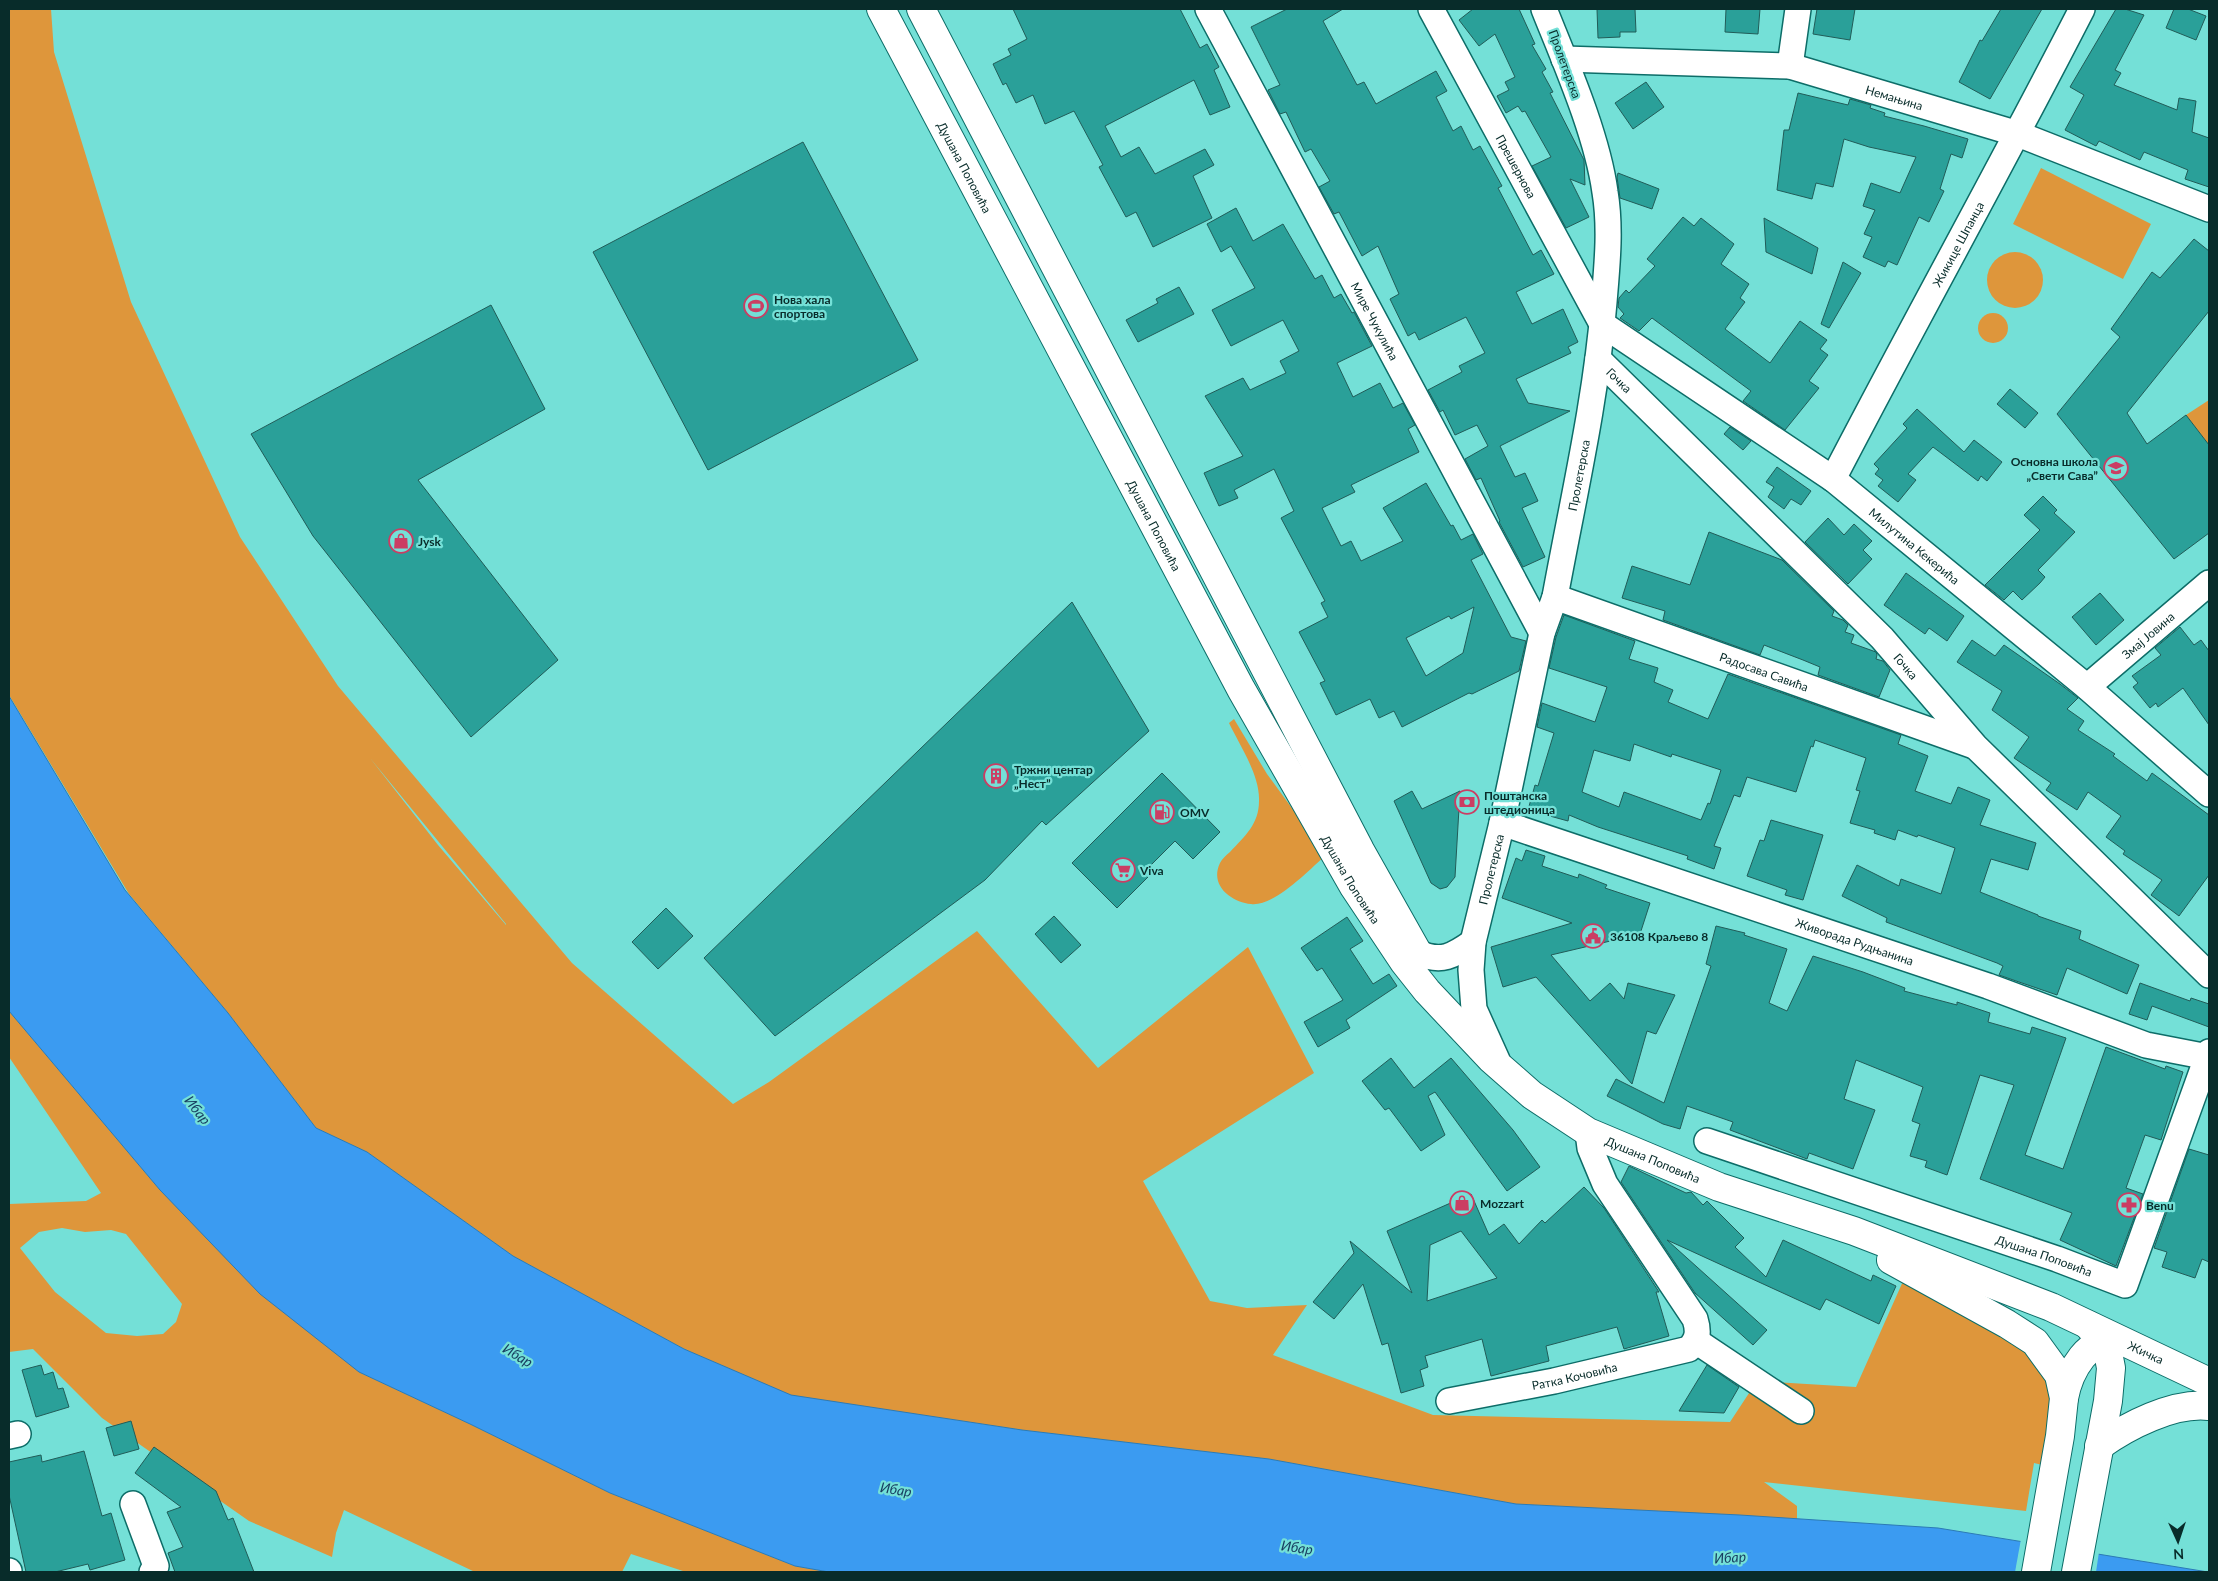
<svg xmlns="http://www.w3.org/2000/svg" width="2218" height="1581" viewBox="0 0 2218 1581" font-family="Lato,sans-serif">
<rect width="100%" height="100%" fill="#74e0d7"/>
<g fill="#de963b" fill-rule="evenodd">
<path d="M9 9H51L54 52 131 302 240 537 338 686 572 963 733 1104 769 1082 977 931 1098 1068 1248 947 1314 1073 1143 1181 1210 1301 1247 1308 1307 1305 1273 1355 1433 1415 1730 1422 1757 1381 1856 1387 1908 1270 2047 1358 2055 1468 2034 1463 2026 1511 1764 1482 1797 1506V1519L1516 1504 1269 1459 1022 1430 791 1396 684 1349 513 1256 367 1152 316 1128 228 1013 129 894 9 695ZM370 758 506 924V925L438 845Z"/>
<polygon points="2041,168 2151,224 2123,279 2013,224"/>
<circle cx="2015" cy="280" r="28"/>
<circle cx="1993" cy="328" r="15"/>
<polygon points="2209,400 2209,445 2186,415"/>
<path d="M1234 719 1267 774 1326 855C1309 870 1274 907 1251 904 1232 902 1209 886 1220 863 1222 859 1226 855 1230 852 1245 836 1259 824 1259 801 1260 775 1240 746 1229 723Z"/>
<path d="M9 1011 160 1190 359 1372 470 1424 610 1493 795 1566 829 1572H686L631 1554 622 1572H475L344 1510 336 1533 332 1557 249 1521 102 1418 33 1349 9 1352V1204L86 1201 101 1193 9 1057ZM62 1228 85 1232 111 1230 126 1234 182 1304 176 1322 163 1334 137 1336 106 1333 55 1292 20 1248 39 1232Z"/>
</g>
<polygon fill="#3b9bf1" stroke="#2c7ab5" points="9,696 125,890 228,1013 316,1128 367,1152 513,1256 684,1349 791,1395 1022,1430 1269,1459 1516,1504 1740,1515 1938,1528 2208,1572 829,1572 795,1566 610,1493 470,1424 359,1372 260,1294 160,1190 9,1011"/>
<polygon fill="#74e0d7" points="2021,1539 2099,1552 2096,1572 2015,1572"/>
<g fill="#2aa099" stroke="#215c58" fill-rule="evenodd">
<polygon points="1013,9 1180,9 1200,48 1207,44 1219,67 1214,70 1230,107 1210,115 1194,80 1105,126 1121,157 1139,147 1155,174 1205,149 1214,165 1193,176 1212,218 1153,247 1136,212 1126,217 1099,167 1103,165 1074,111 1045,124 1033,95 1016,103 1006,83 1003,85 993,64 1011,55 1008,49 1027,39"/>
<polygon points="1287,9 1343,9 1323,21 1357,85 1364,82 1376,104 1436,71 1447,91 1436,97 1453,131 1461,126 1473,150 1480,146 1502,186 1498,188 1533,255 1541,250 1554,274 1516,292 1532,324 1563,309 1578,342 1568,347 1571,353 1516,379 1528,403 1570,411 1500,446 1515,477 1525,473 1538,501 1522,508 1545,557 1523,567 1499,522 1500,521 1481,478 1476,480 1465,459 1488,446 1477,425 1455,435 1443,410 1440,412 1428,390 1462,372 1459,366 1485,353 1466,317 1419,340 1415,332 1408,336 1390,299 1399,294 1378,246 1362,256 1339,212 1334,214 1319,187 1330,181 1311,149 1305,152 1286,112 1280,114 1268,90 1280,85 1251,27"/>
<polygon points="1473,9 1519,9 1535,44 1532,45 1546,69 1542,72 1553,92 1550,93 1584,160 1585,185 1570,179 1589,217 1566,228 1532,166 1551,157 1525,111 1522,112 1518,106 1506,113 1497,96 1509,90 1505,82 1515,77 1495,34 1479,46 1459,20"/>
<polygon points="1597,9 1635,9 1636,32 1620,32 1620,37 1598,38"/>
<polygon points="1726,9 1760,9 1758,34 1725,32"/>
<polygon points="1817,9 1855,9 1850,40 1813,34"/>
<polygon points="2001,9 2042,9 1990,99 1959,82 1980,40 1982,41"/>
<polygon points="2116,9 2125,9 2144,15 2115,70 2121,73 2114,85 2177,110 2179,98 2196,101 2192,132 2209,138 2209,187 2185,179 2188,170 2144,152 2140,160 2099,141 2096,146 2065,130 2084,95 2070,87"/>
<polygon points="2174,9 2188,9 2206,16 2196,40 2166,28"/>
<polygon points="1646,82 1664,107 1633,129 1615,103"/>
<polygon points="1798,93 1848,105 1850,99 1871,105 1870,108 1885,113 1884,116 1924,126 1968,139 1962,158 1951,154 1940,189 1944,191 1929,222 1919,217 1897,265 1888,261 1885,267 1863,257 1872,237 1864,234 1875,210 1863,206 1871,183 1900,193 1916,157 1869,147 1844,139 1833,187 1816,183 1812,199 1777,190 1784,130 1789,130"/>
<polygon points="803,142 918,360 708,470 593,252"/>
<polygon points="1618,173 1659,189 1652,209 1620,198 1617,177"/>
<path d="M1236 208 1253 241 1283 224 1315 279 1322 275 1334 298 1341 294 1352 313 1354 312 1372 346 1337 363 1353 397 1380 383 1393 408 1403 403 1415 425 1408 429 1419 452 1351 485 1355 492 1322 508 1341 546 1351 541 1361 561 1403 541 1383 508 1426 483 1451 526 1453 525 1461 540 1473 534 1483 554 1471 560 1511 637 1526 641 1519 671 1472 694 1469 693 1402 727 1394 711 1379 718 1370 699 1336 715 1320 683 1325 681 1299 632 1328 617 1321 603 1325 601 1281 518 1294 511 1274 469 1234 490 1238 498 1219 506 1204 473 1243 456 1205 396 1243 378 1250 390 1286 373 1280 361 1299 351 1283 320 1231 346 1212 310 1255 288 1231 246 1221 252 1207 224ZM1474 607 1463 653 1426 676 1406 638 1449 616 1451 619Z"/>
<polygon points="1683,217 1694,226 1701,218 1734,244 1721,264 1749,284 1740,298 1745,302 1725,329 1770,363 1800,321 1827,340 1820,349 1828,355 1809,381 1819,388 1785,430 1743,401 1751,391 1652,318 1639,331 1620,318 1624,314 1618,307 1619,298 1626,290 1629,293 1655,266 1647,259"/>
<polygon points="1764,218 1818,248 1812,274 1766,252"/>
<polygon points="2194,239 2209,251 2209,311 2127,413 2147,444 2186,415 2209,445 2209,533 2174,559 2057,414 2120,337 2111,329 2152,272 2160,278"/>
<polygon points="1843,262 1861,273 1829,328 1821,324"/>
<polygon points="1179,287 1194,314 1138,342 1126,320 1158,303 1156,299"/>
<polygon points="491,305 545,409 418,480 558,660 471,737 313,536 251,434"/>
<polygon points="2010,389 2038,413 2025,428 1997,404"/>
<polygon points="1917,409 1964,452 1974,440 2002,462 1987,481 1981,476 1978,481 1933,447 1908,474 1916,480 1898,502 1878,486 1883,480 1875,474 1879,469 1874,464 1907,428 1903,424"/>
<polygon points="1730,427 1751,441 1743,450 1724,434"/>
<polygon points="1777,467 1811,491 1801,505 1791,499 1784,509 1768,497 1774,487 1766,482"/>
<polygon points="2043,496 2057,510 2054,513 2075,532 2038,570 2045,577 2040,583 2022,600 2013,591 2004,600 1985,585 2040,530 2024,515"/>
<polygon points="1828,518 1844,535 1854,524 1872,541 1863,550 1872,559 1848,584 1805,542"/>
<polygon points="1709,532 1782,560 1834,611 1832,616 1843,620 1848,625 1845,632 1854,635 1851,643 1876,652 1877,655 1876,659 1883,661 1890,670 1879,697 1818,675 1820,667 1803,660 1764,645 1760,655 1663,620 1665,611 1622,598 1632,566 1690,585"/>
<polygon points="1906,573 1964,616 1947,641 1929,628 1925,634 1884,605"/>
<polygon points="2100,593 2124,620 2096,645 2072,617"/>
<polygon points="1072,602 1149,731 1046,825 1042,821 985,880 775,1036 704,958"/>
<path d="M1564 615 1635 641 1629 659 1658 668 1654 682 1673 690 1668 702 1708 719 1728 674 1901 735 1898 744 1928 756 1915 791 1951 804 1958 787 1990 800 1980 825 2036 843 2028 870 1991 859 1980 892 2038 915V916L2081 931 2079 939 2139 965 2127 994 2067 968 2057 995 2019 982 1999 975 2003 966 1997 963 1886 922 1887 918 1842 896 1857 865 1899 886 1901 879 1941 894 1955 848 1918 835 1917 837 1898 830 1895 840 1874 833 1875 830 1850 823 1860 791 1856 790 1866 758 1815 740 1813 747 1811 746 1796 792 1747 777 1740 797 1734 795 1714 846 1721 848 1714 869 1687 859 1688 856 1598 827 1569 815 1568 821 1528 810 1535 785 1538 786 1554 733 1537 727 1542 703 1595 722 1607 687 1549 668 1556 637ZM1634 744 1671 757 1672 754 1721 770 1710 804 1708 803 1701 820 1624 792 1619 807 1582 792 1594 750 1630 761Z"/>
<polygon points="2180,627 2194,645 2201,640 2209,651 2209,725 2183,688 2158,707 2156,703 2150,708 2133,687 2138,683 2132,676 2161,655 2155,648"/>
<polygon points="1972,640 1995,656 2004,645 2060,684 2078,698 2067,709 2084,721 2078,730 2115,754 2113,756 2147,781 2152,773 2209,815 2209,875 2179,916 2151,895 2162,880 2123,854 2125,851 2106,837 2121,816 2088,792 2077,810 2046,790 2051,783 2014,758 2029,737 1992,710 2002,691 1957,662"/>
<polygon points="1162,773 1220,832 1193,859 1175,841 1146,870 1151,874 1117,908 1072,863"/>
<polygon points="1412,791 1422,809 1460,791 1455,877 1447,887 1440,889 1431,883 1394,801"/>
<polygon points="1771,820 1823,835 1803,900 1785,895 1787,890 1747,876 1760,840 1764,841"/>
<polygon points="1526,850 1545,856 1542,866 1578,878 1579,874 1607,885 1605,888 1650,903 1640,934 1551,955 1590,1001 1610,983 1624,999 1628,983 1675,995 1656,1034 1647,1031 1632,1084 1536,977 1503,987 1491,947 1572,923 1502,898 1516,858 1522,861"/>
<polygon points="666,908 693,936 658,969 632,942"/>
<polygon points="1054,916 1081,945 1061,963 1035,934"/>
<polygon points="1347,917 1363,941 1350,949 1373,984 1389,974 1397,986 1346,1020 1350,1028 1318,1047 1304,1022 1343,1000 1322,968 1317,971 1301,948"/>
<polygon points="1716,926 1745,933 1744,935 1787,949 1769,1003 1787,1011 1813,956 1863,972 1905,988 1904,991 1957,1005 1957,1002 1990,1013 1988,1022 2030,1034 2032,1027 2066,1038 2025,1155 2063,1169 2106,1047 2165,1069 2166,1066 2183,1072 2161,1140 2145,1135 2126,1188 2143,1194 2116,1266 2060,1240 2072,1213 1980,1179 2014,1085 1980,1075 1947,1175 1925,1167 1927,1161 1910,1156 1920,1124 1912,1121 1923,1087 1856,1060 1844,1099 1875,1110 1853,1169 1809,1153 1807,1159 1730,1130 1733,1122 1687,1106 1680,1129 1663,1124 1607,1096 1616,1079 1664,1103 1711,966 1706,964"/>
<polygon points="2140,983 2190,1001 2191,998 2209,1004 2209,1027 2152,1006 2147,1020 2129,1014"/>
<polygon points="1391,1058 1414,1088 1451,1058 1513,1130 1540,1167 1507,1191 1435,1092 1428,1096 1445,1135 1421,1151 1389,1108 1385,1110 1362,1081"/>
<polygon points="2189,1149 2209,1155 2209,1262 2202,1259 2195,1278 2162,1267 2167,1252 2154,1248"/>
<polygon points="1629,1166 1686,1193 1691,1192 1703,1205 1707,1201 1744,1238 1735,1247 1766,1277 1783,1240 1871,1281 1873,1275 1896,1286 1879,1324 1826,1299 1820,1310 1667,1240 1767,1330 1753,1345 1695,1293 1621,1182"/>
<path d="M1584 1187 1604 1208 1659 1292H1656L1669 1336 1624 1349 1617 1327 1546 1346 1549 1361 1491 1376 1482 1339 1425 1356 1428 1367 1420 1370 1424 1386 1401 1393 1388 1343 1382 1345 1363 1284 1334 1319 1313 1302 1354 1253 1350 1241 1412 1293 1387 1231 1471 1194 1489 1235 1504 1224 1519 1244 1542 1220 1545 1223ZM1461 1231 1497 1278 1427 1301 1430 1245Z"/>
<polygon points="41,1365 44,1375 53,1372 58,1389 63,1388 69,1407 36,1417 22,1370"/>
<polygon points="1707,1365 1739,1387 1724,1413 1679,1411"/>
<polygon points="131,1421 139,1449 114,1456 106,1428"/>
<polygon points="154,1447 216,1491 228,1520 233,1518 254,1572 175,1572 168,1553 183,1547 167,1512 181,1507 135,1473"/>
<polygon points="84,1451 102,1516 111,1513 125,1560 90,1570 88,1564 55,1572 26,1572 9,1495 9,1462 41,1455 42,1462"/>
</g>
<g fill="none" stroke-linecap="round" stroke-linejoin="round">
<g stroke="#0d6d68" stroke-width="28">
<g id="street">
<path id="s1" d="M1208 9 1542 633"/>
<path id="s2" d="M1431 9 1602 324 1833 479 2087 687 2209 794"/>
<path id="s3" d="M1564 59 1790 66 2018 134 2209 209"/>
<polyline points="1790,66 1798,9"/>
<path id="s4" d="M1598 359 1882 638 1975 746 2209 975"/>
<path id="s5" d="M1833 479C1915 321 2001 167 2082 9"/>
<path id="s6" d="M1555 597 1974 746"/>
<path id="s7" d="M2087 687 2209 583"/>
<path id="s8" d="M1502 823 1988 986 2146 1045 2208 1057"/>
<path d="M1418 953C1442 963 1453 956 1473 942"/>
<path id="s9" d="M1497 1060 1474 1009 1471 970 1473 942 1502 823 1542 633 1555 597C1573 499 1596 401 1604 302 1607 266 1611 228 1605 192 1597 134 1566 64 1544 9"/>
<path id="s10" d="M1707 1141 2057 1259 2125 1285 2209 1052"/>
<polyline points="1696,1341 1801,1411"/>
<path id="s11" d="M1449 1401 1554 1381 1689 1349C1698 1339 1699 1332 1695 1319L1605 1184 1590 1148 1588 1132"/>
<polyline points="9,1436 18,1434"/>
<polyline points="133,1504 156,1566 152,1572"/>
<polyline points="9,1571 9,1572"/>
</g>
</g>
<g stroke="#0d6d68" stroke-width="30">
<g id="secondary">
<path id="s12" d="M881 9 1241 689 1354 887 1404 962 1427 991 1491 1059 1532 1095 1588 1132 1719 1187 1854 1231 2051 1307 2209 1382"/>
<polyline points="921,9 1360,850 1418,953"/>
<polyline points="1891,1260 2007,1324 2035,1342 2059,1375 2064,1398 2060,1436 2036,1572"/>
<path d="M2064 1398C2069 1372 2088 1334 2120 1342"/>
<path d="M2099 1446C2127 1426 2173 1402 2209 1406"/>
<polyline points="2076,1572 2108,1401 2111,1368 2107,1347 2088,1325"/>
</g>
</g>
<use href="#street" stroke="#fff" stroke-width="25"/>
<use href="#secondary" stroke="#fff" stroke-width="28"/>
</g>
<defs>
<g id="stadium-ring" transform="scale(1.25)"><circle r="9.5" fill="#74e0d7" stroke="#cb3d63" stroke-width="1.5"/><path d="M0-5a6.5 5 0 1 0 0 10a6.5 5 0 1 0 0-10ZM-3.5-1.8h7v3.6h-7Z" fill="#cb3d63"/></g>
<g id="school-ring" transform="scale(1.25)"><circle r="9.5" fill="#74e0d7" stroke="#cb3d63" stroke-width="1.5"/><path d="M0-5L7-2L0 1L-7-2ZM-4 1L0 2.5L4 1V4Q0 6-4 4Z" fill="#cb3d63"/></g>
<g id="shop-ring" transform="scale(1.25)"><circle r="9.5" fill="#74e0d7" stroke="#cb3d63" stroke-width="1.5"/><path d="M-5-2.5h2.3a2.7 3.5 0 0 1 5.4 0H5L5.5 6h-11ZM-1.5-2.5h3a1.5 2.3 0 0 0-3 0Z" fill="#cb3d63"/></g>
<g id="building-ring" transform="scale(1.25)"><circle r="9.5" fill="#74e0d7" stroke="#cb3d63" stroke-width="1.5"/><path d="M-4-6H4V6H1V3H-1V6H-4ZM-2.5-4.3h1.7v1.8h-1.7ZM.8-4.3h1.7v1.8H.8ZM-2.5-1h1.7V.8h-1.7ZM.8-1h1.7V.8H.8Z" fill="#cb3d63"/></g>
<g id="bank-ring" transform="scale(1.25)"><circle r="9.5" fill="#74e0d7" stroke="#cb3d63" stroke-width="1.5"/><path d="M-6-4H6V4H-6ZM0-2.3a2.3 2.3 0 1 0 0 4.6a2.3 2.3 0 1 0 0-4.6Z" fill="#cb3d63"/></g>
<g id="fuel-ring" transform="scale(1.25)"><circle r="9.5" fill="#74e0d7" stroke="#cb3d63" stroke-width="1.5"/><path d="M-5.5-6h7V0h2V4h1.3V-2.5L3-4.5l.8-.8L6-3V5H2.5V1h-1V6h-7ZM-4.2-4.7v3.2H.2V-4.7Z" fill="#cb3d63"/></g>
<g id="supermarket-ring" transform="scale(1.25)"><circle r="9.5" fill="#74e0d7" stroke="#cb3d63" stroke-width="1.5"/><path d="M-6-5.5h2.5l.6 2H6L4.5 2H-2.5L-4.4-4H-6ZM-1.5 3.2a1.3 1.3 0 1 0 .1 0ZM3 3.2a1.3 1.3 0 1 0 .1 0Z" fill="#cb3d63"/></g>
<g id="civic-ring" transform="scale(1.25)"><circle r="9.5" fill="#74e0d7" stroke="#cb3d63" stroke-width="1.5"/><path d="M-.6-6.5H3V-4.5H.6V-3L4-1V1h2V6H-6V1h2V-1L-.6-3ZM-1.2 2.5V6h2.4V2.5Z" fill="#cb3d63"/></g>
<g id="pharmacy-ring" transform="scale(1.25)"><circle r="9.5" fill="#74e0d7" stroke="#cb3d63" stroke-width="1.5"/><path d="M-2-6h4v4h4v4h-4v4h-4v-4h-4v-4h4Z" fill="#cb3d63"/></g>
</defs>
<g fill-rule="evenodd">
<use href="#stadium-ring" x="756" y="306"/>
<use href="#school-ring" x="2116" y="468"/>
<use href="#shop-ring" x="401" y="541"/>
<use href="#building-ring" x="996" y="776"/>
<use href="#bank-ring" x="1467" y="802"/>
<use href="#fuel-ring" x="1162" y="812"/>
<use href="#supermarket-ring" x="1123" y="870"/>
<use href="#civic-ring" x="1593" y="936"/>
<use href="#shop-ring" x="1462" y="1203"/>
<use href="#pharmacy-ring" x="2129" y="1205"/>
</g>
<g text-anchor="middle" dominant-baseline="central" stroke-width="4.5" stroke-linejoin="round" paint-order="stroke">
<g font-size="12" fill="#082c2a" stroke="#74e0d7">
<text transform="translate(1565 64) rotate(70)">Пролетерска</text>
<text stroke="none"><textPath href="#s3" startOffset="335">Немањина</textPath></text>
<text stroke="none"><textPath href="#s12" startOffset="179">Душана Поповића</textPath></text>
<text stroke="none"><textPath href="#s2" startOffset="179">Прешернова</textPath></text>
<text stroke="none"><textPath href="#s5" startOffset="266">Жикице Шпанца</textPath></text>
<text stroke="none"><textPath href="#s1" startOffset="354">Мире Чукулића</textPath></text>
<text stroke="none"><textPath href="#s4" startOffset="30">Гочка</textPath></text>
<text stroke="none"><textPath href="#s9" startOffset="602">Пролетерска</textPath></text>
<text stroke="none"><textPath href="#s12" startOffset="584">Душана Поповића</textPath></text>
<text stroke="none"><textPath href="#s2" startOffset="742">Милутина Кекерића</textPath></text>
<text stroke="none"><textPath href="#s7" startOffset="80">Змај Јовина</textPath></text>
<text stroke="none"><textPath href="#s4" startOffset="435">Гочка</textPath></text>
<text stroke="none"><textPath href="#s6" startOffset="222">Радосава Савића</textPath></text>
<text stroke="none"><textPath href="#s9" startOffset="198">Пролетерска</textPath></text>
<text stroke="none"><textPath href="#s12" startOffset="989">Душана Поповића</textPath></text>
<text stroke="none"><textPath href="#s8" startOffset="372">Живорада Рудњанина</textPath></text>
<text stroke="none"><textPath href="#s12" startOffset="1410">Душана Поповића</textPath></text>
<text stroke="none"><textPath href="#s10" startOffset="356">Душана Поповића</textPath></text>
<text stroke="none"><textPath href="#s12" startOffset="1940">Жичка</textPath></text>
<text stroke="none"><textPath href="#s11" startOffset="128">Ратка Кочовића</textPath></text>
</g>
<g font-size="12" font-weight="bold" fill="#082c2a" stroke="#74e0d7" text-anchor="start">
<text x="774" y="299">Нова хала<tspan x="774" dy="14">спортова</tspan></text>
<text x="2098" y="461" text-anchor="end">Основна школа<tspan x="2098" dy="14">„Свети Сава”</tspan></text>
<text x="418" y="541">Jysk</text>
<text x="1014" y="769">Тржни центар<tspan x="1014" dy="14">„Нест”</tspan></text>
<text x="1484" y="795">Поштанска<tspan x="1484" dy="14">штедионица</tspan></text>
<text x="1180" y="812">OMV</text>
<text x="1140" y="870">Viva</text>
<text x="1610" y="936">36108 Краљево 8</text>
<text x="1480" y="1203">Mozzart</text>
<text x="2146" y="1205">Benu</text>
</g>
<g font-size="14" font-style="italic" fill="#173c5f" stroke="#74e0d7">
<text transform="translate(198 1110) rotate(52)">Ибар</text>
<text transform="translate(518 1355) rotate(31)">Ибар</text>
<text transform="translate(896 1489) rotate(9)">Ибар</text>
<text transform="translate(1297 1547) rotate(8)">Ибар</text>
<text transform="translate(1730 1557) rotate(-4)">Ибар</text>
</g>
</g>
<rect width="2218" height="1581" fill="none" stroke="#082c2a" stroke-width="20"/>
<g transform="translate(2178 1541) rotate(177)" stroke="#74e0d7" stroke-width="4" paint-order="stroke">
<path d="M0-4L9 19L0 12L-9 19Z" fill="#082c2a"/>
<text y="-8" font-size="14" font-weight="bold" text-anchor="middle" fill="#082c2a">N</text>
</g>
</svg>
